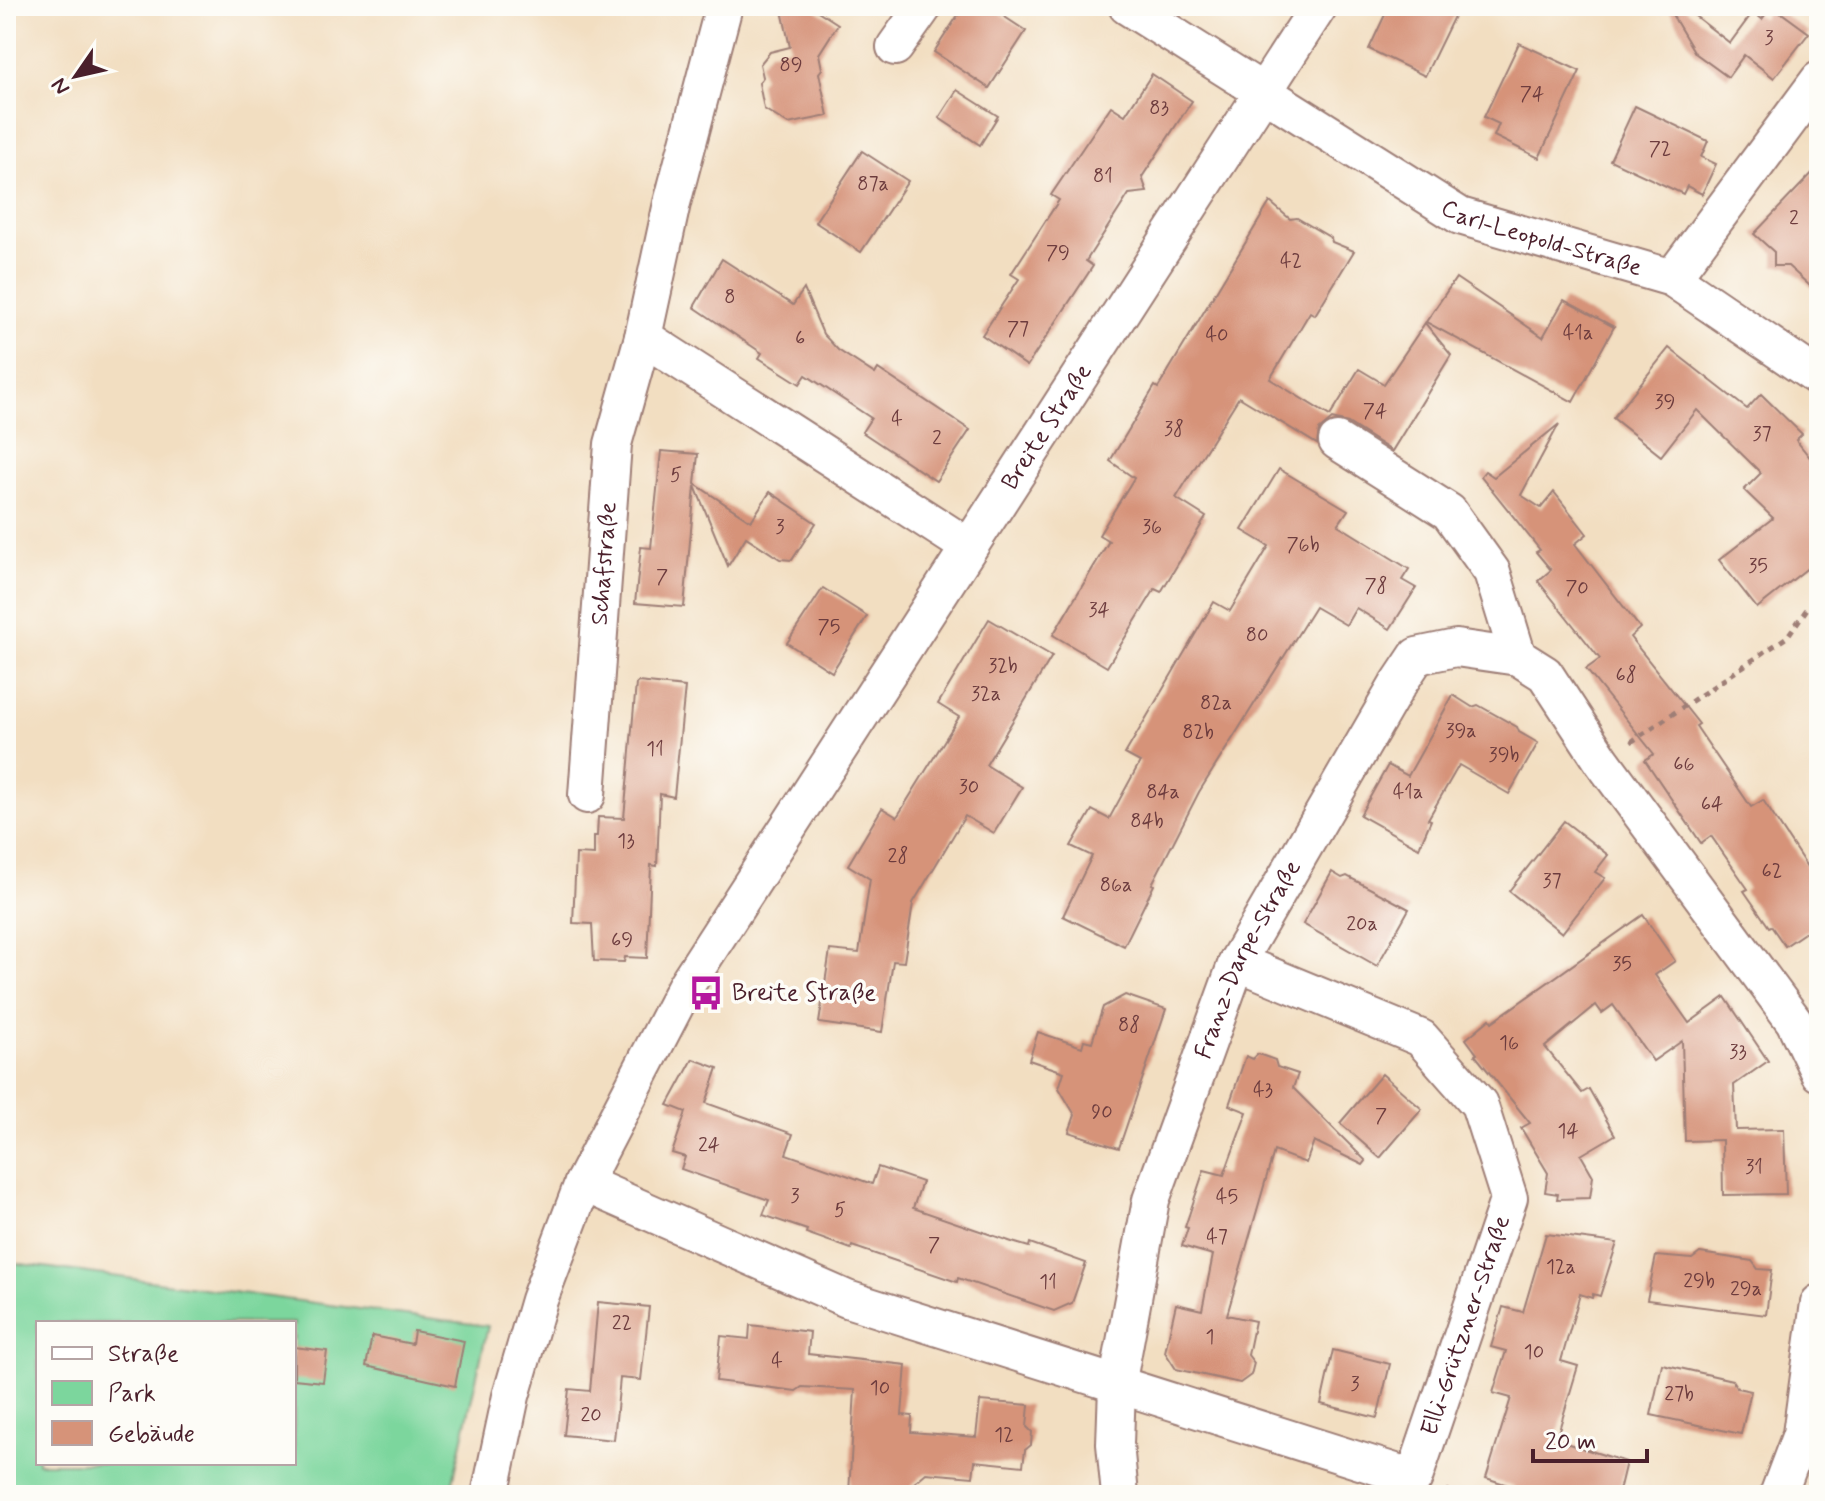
<svg xmlns="http://www.w3.org/2000/svg" width="1825" height="1501" viewBox="0 0 1825 1501" font-family="Mynerve,sans-serif">
<rect width="100%" height="100%" fill="#fdfcf7"/>
<filter id="ink" filterUnits="userSpaceOnUse"><feTurbulence type="fractalNoise" baseFrequency=".0125" numOctaves="2"/><feDisplacementMap in="SourceGraphic" scale="16" xChannelSelector="R" yChannelSelector="G"/><feConvolveMatrix kernelMatrix="1 2 1 2 8 2 1 2 1" color-interpolation-filters="sRGB"/></filter>
<filter id="wash" filterUnits="userSpaceOnUse"><feTurbulence type="fractalNoise" baseFrequency=".006" numOctaves="4" result="noise"/><feDisplacementMap in="SourceGraphic" scale="32" xChannelSelector="R" yChannelSelector="G"/><feGaussianBlur stdDeviation="1.8" result="paint"/><feColorMatrix in="noise" values="0 0 0 0 0 0 0 0 0 0 0 0 0 0 0 0 0 1.4 0 .05"/><feComposite in="paint" operator="in"/></filter>
<g filter="url(#wash)">
<rect width="100%" height="100%" fill="#f2dec1"/>
<path fill="#7cd69d" stroke="#637a64" stroke-width="2" fill-rule="evenodd" d="M6 1262 488 1326 450 1495H6ZM38 1323H294V1463H38Z"/>
<g id="blocks">
<g fill="#d69379">
<polygon points="781,6 810,6 838,24 819,54 822,69 819,73 828,116 788,124 764,109 759,83 763,77 760,64 770,52 790,47"/>
<polygon points="964,6 988,6 1026,31 989,88 934,52"/>
<polygon points="1389,6 1459,6 1425,76 1369,49"/>
<polygon points="1667,6 1682,6 1730,43 1753,12 1762,19 1772,6 1809,33 1774,78 1744,55 1728,77 1695,53"/>
<polygon points="1519,43 1580,71 1539,158 1494,136 1499,124 1484,117"/>
<polygon points="1152,74 1192,101 1142,177 1147,192 1129,194 1086,261 1093,266 1027,366 982,335 1019,279 1011,274 1059,200 1051,195 1111,106 1125,115"/>
<polygon points="957,90 998,116 980,145 939,118"/>
<polygon points="1635,106 1708,141 1701,157 1716,164 1702,194 1687,186 1683,194 1610,160"/>
<polygon points="862,151 908,181 861,252 815,222"/>
<polygon points="1819,166 1819,294 1788,266 1774,266 1774,252 1754,234"/>
<polygon points="1270,202 1290,219 1297,218 1331,238 1332,242 1354,251 1315,315 1310,312 1270,379 1330,416 1359,369 1384,384 1425,323 1451,355 1392,451 1348,423 1332,419 1319,430 1317,444 1239,397 1176,498 1206,517 1161,592 1155,589 1107,667 1053,635 1109,541 1099,535 1134,478 1110,461 1155,386 1158,388"/>
<polygon points="722,259 793,305 804,289 823,334 838,350 875,374 878,369 970,430 936,481 862,432 871,418 806,375 800,384 759,358 762,353 694,307"/>
<polygon points="1456,278 1543,337 1564,300 1614,327 1573,402 1426,322"/>
<polygon points="1669,348 1747,409 1761,394 1802,434 1796,440 1819,469 1819,559 1757,608 1719,560 1773,518 1744,490 1761,473 1697,410 1661,456 1613,418"/>
<polygon points="1559,424 1521,495 1541,508 1554,492 1587,534 1575,544 1640,628 1630,637 1699,724 1696,726 1751,807 1763,800 1819,885 1819,923 1785,946 1771,926 1769,927 1744,891 1748,889 1711,836 1701,843 1645,760 1654,754 1586,669 1600,659 1538,581 1551,570 1536,552 1540,550 1481,476 1485,471 1494,477"/>
<polygon points="661,451 698,454 695,484 751,521 770,492 816,523 792,560 780,559 746,537 728,566 695,486 684,607 635,603 641,547 651,548"/>
<polygon points="1279,469 1348,510 1338,525 1409,569 1402,580 1416,588 1390,629 1356,608 1346,625 1315,607 1199,792 1152,884 1154,885 1124,946 1063,916 1092,856 1071,846 1092,810 1109,819 1140,762 1125,754 1214,602 1230,611 1269,546 1242,530"/>
<polygon points="823,588 867,616 832,672 787,643"/>
<polygon points="989,619 1052,656 986,765 1022,787 994,833 965,816 913,903 904,962 893,961 882,1032 819,1023 830,950 859,953 870,879 848,865 882,808 897,817 959,717 938,704"/>
<polygon points="638,682 685,687 674,797 660,794 657,866 651,865 647,958 625,957 624,962 594,961 592,924 573,923 576,854 594,855 594,836 597,836 598,817 624,818 636,684"/>
<polygon points="1453,695 1472,707 1478,705 1517,727 1519,732 1538,743 1509,794 1459,765 1428,819 1431,820 1419,848 1360,815 1388,765 1408,776"/>
<polygon points="1564,821 1608,855 1595,872 1605,878 1562,933 1509,891"/>
<polygon points="1332,872 1342,878 1347,876 1409,909 1377,966 1303,924"/>
<polygon points="1643,915 1675,961 1655,975 1689,1023 1725,997 1768,1061 1734,1085 1736,1130 1784,1129 1786,1194 1723,1195 1722,1140 1685,1141 1682,1041 1653,1061 1613,1005 1602,1013 1596,1005 1545,1047 1582,1093 1589,1089 1615,1135 1581,1155 1593,1176 1590,1198 1557,1199 1558,1194 1545,1192 1548,1173 1521,1128 1530,1123 1475,1055 1477,1054 1466,1039 1490,1019 1492,1022"/>
<polygon points="1125,995 1166,1009 1119,1148 1069,1132 1075,1115 1059,1088 1064,1072 1029,1060 1038,1032 1082,1047 1084,1040 1092,1042 1103,1007"/>
<polygon points="1258,1054 1275,1060 1277,1067 1298,1074 1293,1088 1366,1161 1363,1165 1314,1141 1306,1163 1274,1151 1227,1315 1255,1321 1248,1355 1254,1363 1251,1375 1240,1383 1176,1369 1165,1352 1176,1304 1202,1310 1213,1255 1182,1246 1188,1228 1185,1227 1204,1170 1224,1175 1247,1112 1229,1105 1246,1056 1253,1059"/>
<polygon points="693,1059 718,1068 706,1103 793,1134 786,1154 872,1184 878,1167 922,1182 913,1208 1012,1242 1029,1247 1030,1243 1086,1263 1072,1303 1054,1311 958,1278 957,1282 852,1246 851,1249 806,1233 807,1230 763,1215 769,1200 681,1169 685,1157 672,1153 686,1112 668,1105"/>
<polygon points="1382,1074 1422,1109 1380,1158 1340,1123"/>
<polygon points="1546,1234 1617,1243 1600,1296 1593,1294 1592,1298 1580,1294 1561,1361 1578,1366 1556,1440 1626,1462 1618,1495 1512,1495 1514,1487 1486,1478 1511,1398 1493,1393 1506,1351 1491,1347 1503,1307 1523,1312"/>
<polygon points="1700,1253 1752,1261 1758,1269 1772,1270 1766,1315 1647,1300 1656,1256 1692,1259"/>
<polygon points="598,1302 649,1307 641,1380 620,1378 614,1440 564,1435 569,1389 590,1391"/>
<polygon points="750,1325 810,1332 808,1354 906,1365 902,1415 912,1416 911,1432 976,1437 980,1401 1029,1405 1027,1427 1032,1432 1031,1445 1025,1450 1023,1466 975,1461 973,1477 926,1473 900,1495 849,1493 855,1390 802,1387 796,1391 716,1381 721,1336 749,1339"/>
<polygon points="414,1331 464,1341 455,1386 366,1366 372,1336 412,1344"/>
<polygon points="294,1347 327,1351 323,1382 294,1379"/>
<polygon points="1333,1350 1390,1364 1377,1418 1321,1404"/>
<polygon points="1662,1364 1732,1380 1737,1388 1751,1391 1741,1434 1651,1415"/>
</g>
</g>
</g>
<g filter="url(#ink)">
<use href="#blocks" fill-opacity="0" stroke="#9e7e76" stroke-width="2"/>
<g fill="none" stroke-linecap="round" stroke-linejoin="round">
<g stroke="#9e7e76" stroke-width="40">
<g id="street">
<path id="s1" d="M1127 6 1460 216 1672 278 1819 378"/>
<polyline points="895,47 924,6"/>
<polyline points="1672,278 1819,80"/>
<polyline points="643,337 969,547"/>
<polyline points="1337,441 1449,512 1492,572 1518,657"/>
<path id="s2" d="M587 795 613 444 643 337 672 203 724 6"/>
<path id="s3" d="M583 1183 847 1299 1414 1478 1509 1198 1479 1104 1421 1038 1237 962"/>
<path id="s4" d="M490 1495 511 1396 539 1300 583 1183 686 985 1319 6"/>
<path id="s5" d="M1120 1495 1115 1444 1117 1386 1151 1200 1237 962 1397 686 1417 656 1456 648 1518 657 1545 674 1602 761 1794 1021 1819 1073"/>
<polyline points="1778,1495 1801,1434 1819,1303"/>
</g>
</g>
<g stroke="#9e7e76" stroke-width="5" stroke-dasharray="6 6" stroke-linecap="butt">
<polyline points="1631,742 1787,637 1819,592"/>
<polyline points="1446,1490 1460,1495"/>
</g>
<use href="#street" stroke="#fff" stroke-width="36"/>
</g>
</g>
<defs>
<g id="bus-bare" transform="scale(2.76)"><path d="M-5-6H5V4H4V6H2V4H-2V6H-4V4H-5ZM-3.5-4V0h7V-4ZM-3.5 1.2v1.5H-2V1.2ZM2 1.2v1.5H3.5V1.2Z" fill="#b5179e" stroke="#fdfcf7" stroke-width="2.5" paint-order="stroke"/></g>
</defs>
<g fill-rule="evenodd">
<use href="#bus-bare" x="706" y="993"/>
</g>
<g text-anchor="middle" dominant-baseline="central" stroke-width="7" stroke-linejoin="round" paint-order="stroke">
<g font-size="20" fill="#6d3c3e">
<text x="1769" y="38">3</text>
<text x="791" y="65">89</text>
<text x="1532" y="94">74</text>
<text x="1159" y="108">83</text>
<text x="1660" y="149">72</text>
<text x="1103" y="176">81</text>
<text x="873" y="184">87a</text>
<text x="1794" y="218">2</text>
<text x="1058" y="253">79</text>
<text x="1291" y="261">42</text>
<text x="730" y="297">8</text>
<text x="1018" y="329">77</text>
<text x="1578" y="333">41a</text>
<text x="1217" y="335">40</text>
<text x="800" y="338">6</text>
<text x="1665" y="402">39</text>
<text x="1375" y="411">74</text>
<text x="897" y="419">4</text>
<text x="1174" y="429">38</text>
<text x="1762" y="434">37</text>
<text x="937" y="438">2</text>
<text x="676" y="475">5</text>
<text x="780" y="527">3</text>
<text x="1152" y="527">36</text>
<text x="1303" y="545">76b</text>
<text x="1758" y="566">35</text>
<text x="662" y="577">7</text>
<text x="1376" y="586">78</text>
<text x="1577" y="588">70</text>
<text x="1099" y="610">34</text>
<text x="829" y="627">75</text>
<text x="1257" y="635">80</text>
<text x="1003" y="666">32b</text>
<text x="1626" y="675">68</text>
<text x="986" y="694">32a</text>
<text x="1216" y="703">82a</text>
<text x="1461" y="731">39a</text>
<text x="1198" y="732">82b</text>
<text x="655" y="749">11</text>
<text x="1504" y="755">39b</text>
<text x="1684" y="764">66</text>
<text x="969" y="787">30</text>
<text x="1163" y="792">84a</text>
<text x="1408" y="792">41a</text>
<text x="1712" y="804">64</text>
<text x="1147" y="821">84b</text>
<text x="626" y="841">13</text>
<text x="898" y="856">28</text>
<text x="1772" y="871">62</text>
<text x="1552" y="881">37</text>
<text x="1116" y="885">86a</text>
<text x="1362" y="924">20a</text>
<text x="622" y="940">69</text>
<text x="1622" y="964">35</text>
<text x="1129" y="1025">88</text>
<text x="1509" y="1043">16</text>
<text x="1738" y="1052">33</text>
<text x="1263" y="1090">43</text>
<text x="1102" y="1112">90</text>
<text x="1381" y="1116">7</text>
<text x="1568" y="1131">14</text>
<text x="709" y="1145">24</text>
<text x="1754" y="1167">31</text>
<text x="795" y="1196">3</text>
<text x="1227" y="1197">45</text>
<text x="840" y="1210">5</text>
<text x="1217" y="1237">47</text>
<text x="934" y="1245">7</text>
<text x="1561" y="1267">12a</text>
<text x="1699" y="1281">29b</text>
<text x="1048" y="1282">11</text>
<text x="1746" y="1289">29a</text>
<text x="622" y="1323">22</text>
<text x="1210" y="1337">1</text>
<text x="1534" y="1352">10</text>
<text x="777" y="1361">4</text>
<text x="1355" y="1384">3</text>
<text x="880" y="1388">10</text>
<text x="1679" y="1394">27b</text>
<text x="591" y="1415">20</text>
<text x="1004" y="1435">12</text>
</g>
<g font-size="24" fill="#4a1f2b" stroke="#fdfcf7">
<text stroke="none"><textPath href="#s1" startOffset="478">Carl-Leopold-Straße</textPath></text>
<text stroke="none"><textPath href="#s4" startOffset="1214">Breite Straße</textPath></text>
<text stroke="none"><textPath href="#s2" startOffset="232">Schafstraße</textPath></text>
<text stroke="none"><textPath href="#s5" startOffset="558">Franz-Darpe-Straße</textPath></text>
<text stroke="none"><textPath href="#s3" startOffset="1044">Elli-Grützner-Straße</textPath></text>
</g>
<g font-size="24" fill="#4a1f2b" stroke="#fdfcf7" text-anchor="start">
<text x="732" y="993">Breite Straße</text>
</g>
</g>
<rect width="1825" height="1501" fill="none" stroke="#fdfcf7" stroke-width="32"/>
<rect x="36" y="1321" width="260" height="144" fill="#fdfcf7" stroke="#b5a4a5" stroke-width="2"/>
<rect x="52" y="1347" width="40" height="12" fill="#ffffff" stroke="#b5a4a5" stroke-width="2"/>
<text x="108" y="1361" font-size="24" fill="#4a1f2b">Straße</text>
<rect x="52" y="1381" width="40" height="24" fill="#7cd69d" stroke="#b5a4a5" stroke-width="2"/>
<text x="108" y="1401" font-size="24" fill="#4a1f2b">Park</text>
<rect x="52" y="1421" width="40" height="24" fill="#d69379" stroke="#b5a4a5" stroke-width="2"/>
<text x="108" y="1441" font-size="24" fill="#4a1f2b">Gebäude</text>
<g transform="translate(76 76) rotate(236)" stroke="#fdfcf7" stroke-width="6" paint-order="stroke">
<path d="M0-6L14 30L0 20L-14 30Z" fill="#4a1f2b"/>
<text y="-12" font-size="22" font-weight="bold" text-anchor="middle" fill="#4a1f2b">N</text>
</g>
<path d="M1533 1449v12h114v-12" fill="none" stroke="#4a1f2b" stroke-width="4"/>
<text x="1545" y="1449" font-size="24" fill="#4a1f2b" stroke="#fdfcf7" stroke-width="6" paint-order="stroke">20 m</text>
</svg>
